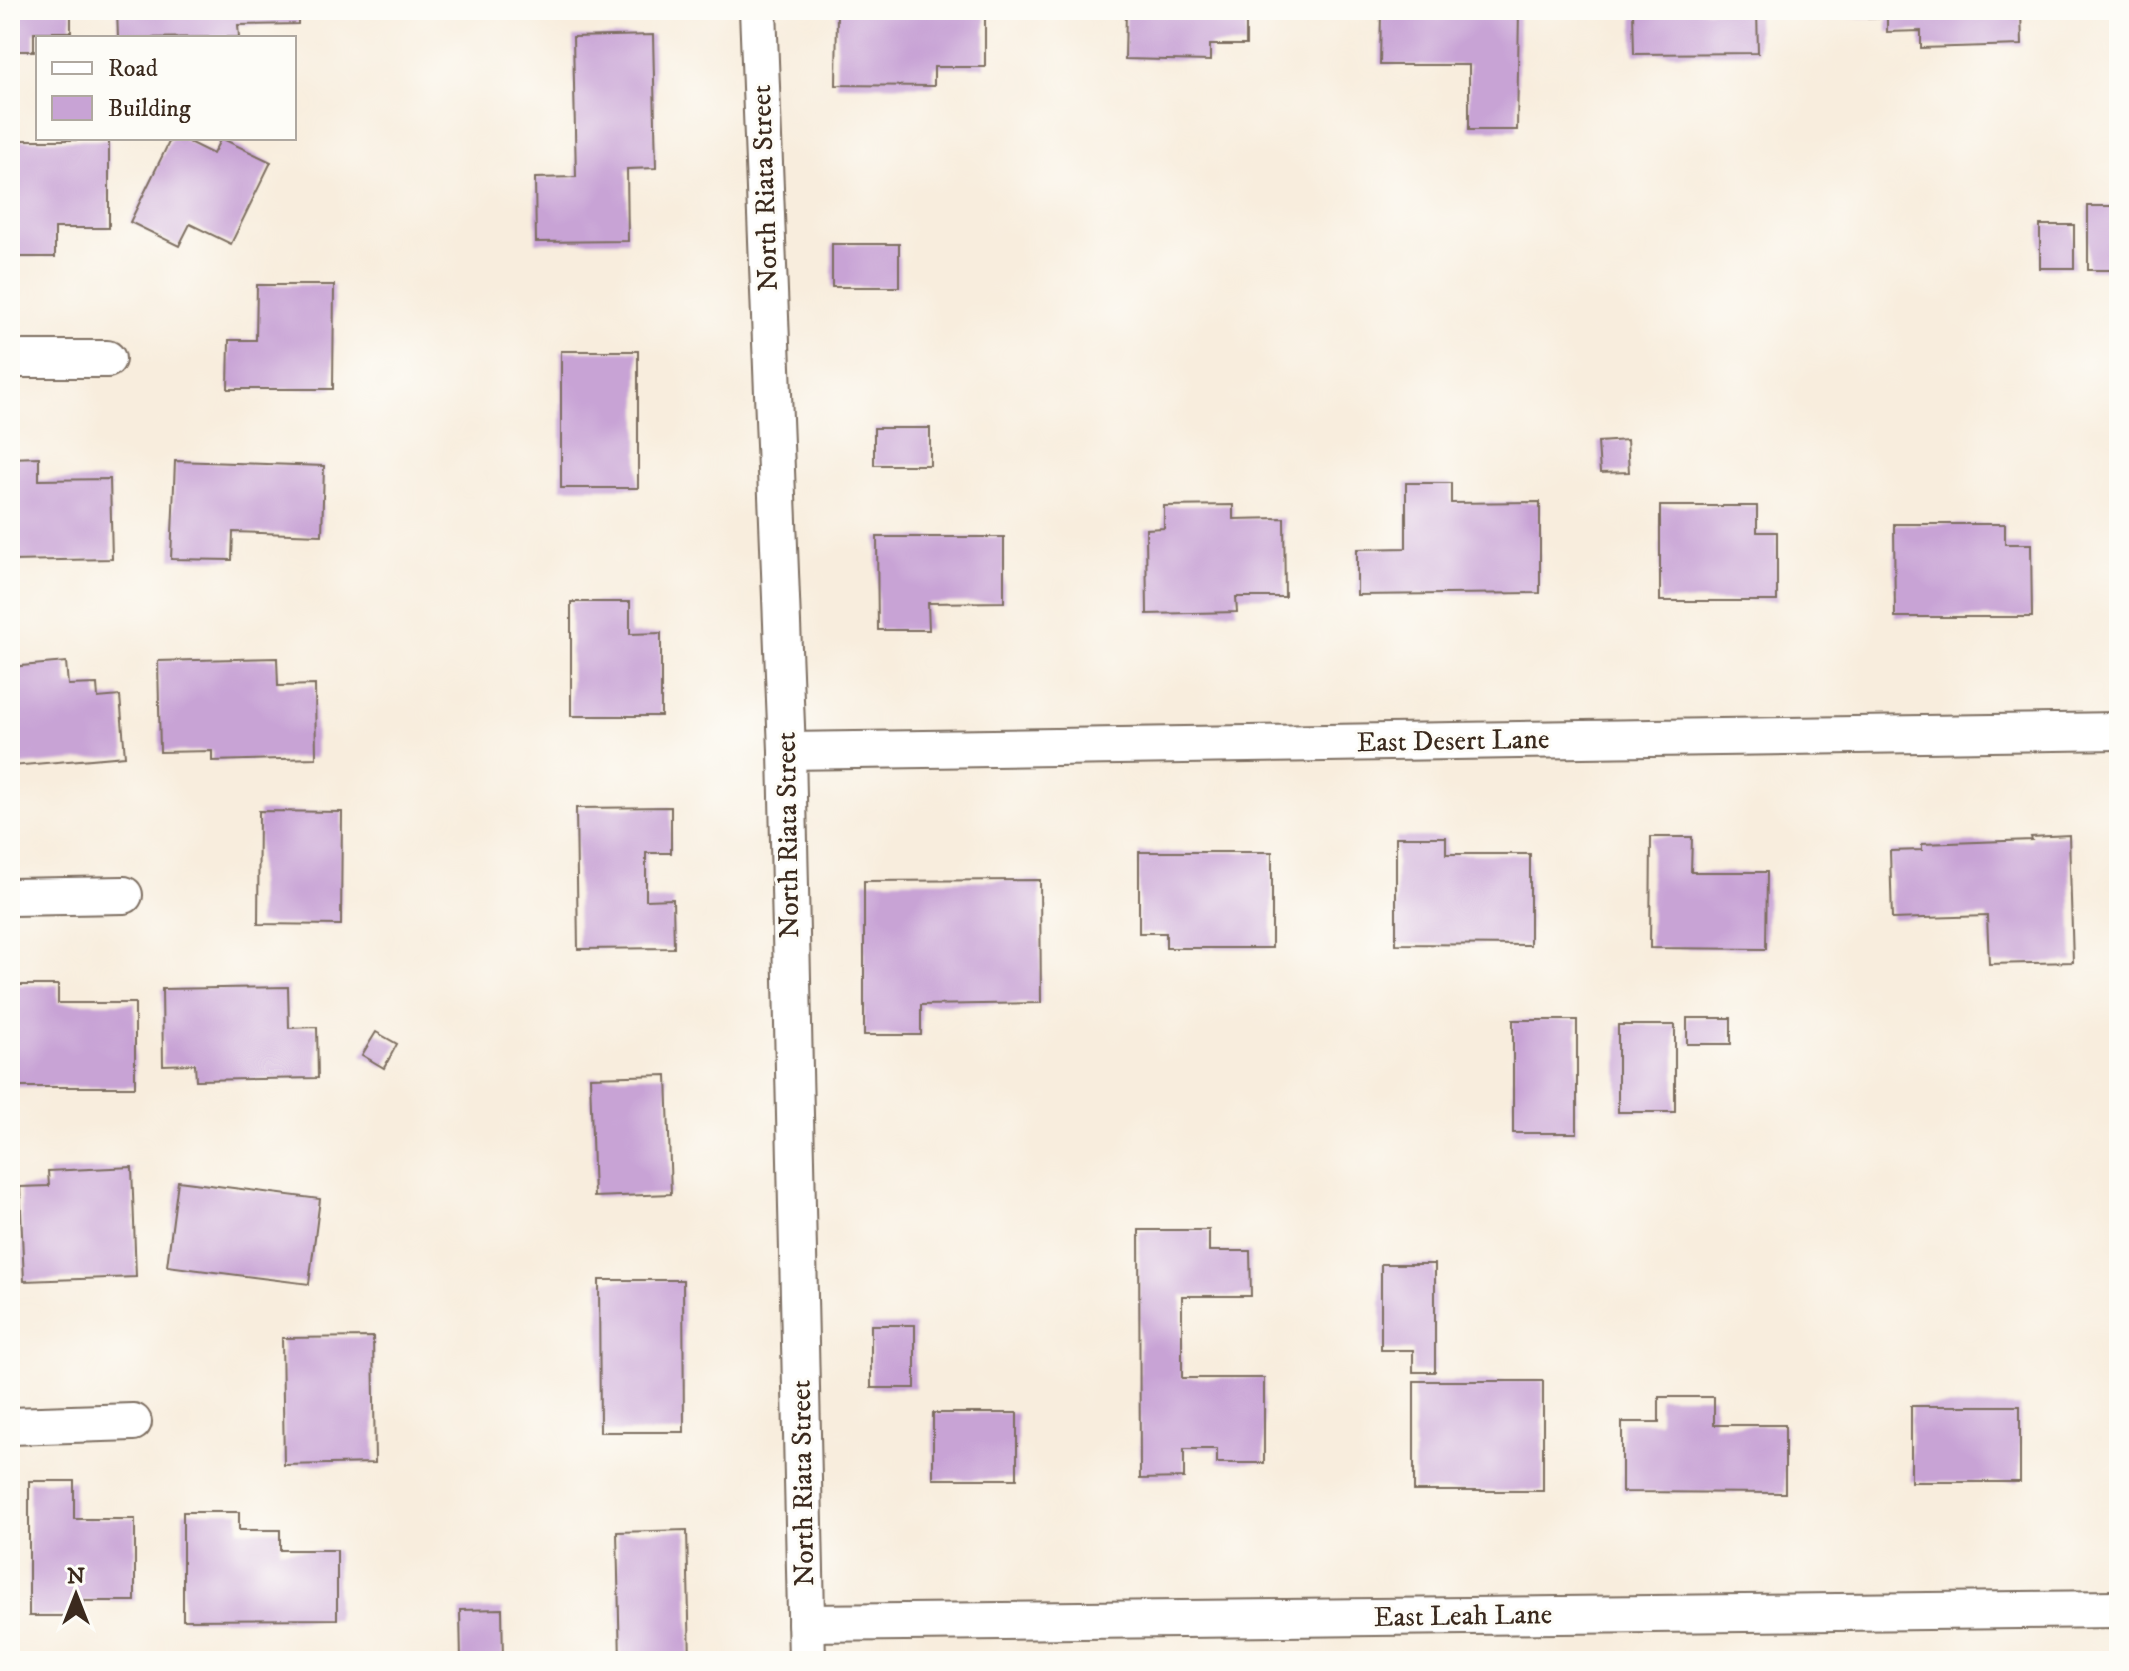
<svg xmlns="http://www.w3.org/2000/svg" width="2129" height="1671" viewBox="0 0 2129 1671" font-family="'IM FELL DW Pica',serif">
<rect width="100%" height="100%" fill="#fdfcf7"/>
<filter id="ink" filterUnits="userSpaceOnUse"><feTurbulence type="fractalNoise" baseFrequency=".0125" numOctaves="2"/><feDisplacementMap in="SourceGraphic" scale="16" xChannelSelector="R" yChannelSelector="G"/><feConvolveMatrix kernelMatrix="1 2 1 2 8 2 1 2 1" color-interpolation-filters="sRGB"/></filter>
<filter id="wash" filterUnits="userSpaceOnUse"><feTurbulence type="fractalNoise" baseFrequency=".006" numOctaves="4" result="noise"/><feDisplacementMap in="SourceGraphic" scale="32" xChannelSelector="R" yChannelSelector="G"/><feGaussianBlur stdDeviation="1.8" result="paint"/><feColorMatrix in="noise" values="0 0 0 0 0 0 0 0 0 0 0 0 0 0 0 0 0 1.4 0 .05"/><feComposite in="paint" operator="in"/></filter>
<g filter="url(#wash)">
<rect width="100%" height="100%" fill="#f8eddd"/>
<g id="blocks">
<g fill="#c8a3d5">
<polygon points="10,10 71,10 71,32 34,32 34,51 10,51"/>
<polygon points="117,10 298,10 298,24 238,25 239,37 118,38"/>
<polygon points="837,10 985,10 985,67 934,67 934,86 836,85"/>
<polygon points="1126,10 1246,10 1246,45 1210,45 1210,61 1125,59"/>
<polygon points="1381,10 1519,10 1517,130 1469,130 1469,65 1380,65"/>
<polygon points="1633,10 1757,10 1758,53 1634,54"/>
<polygon points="1849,10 2021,10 2022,45 1921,48 1921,31 1887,32 1887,17 1849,18"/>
<polygon points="653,35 656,168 627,169 628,241 536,242 535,178 576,177 573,37"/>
<polygon points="171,138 181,138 213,154 221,138 271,162 231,244 190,224 179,246 130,222"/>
<polygon points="10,140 109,140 109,228 55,228 55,257 10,257"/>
<rect x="2088" y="206" width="31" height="64"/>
<rect x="2040" y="225" width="34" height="43"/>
<rect x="832" y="244" width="67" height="43"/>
<polygon points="257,285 334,285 333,389 228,389 229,340 256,340"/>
<rect x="561" y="351" width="77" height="137"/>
<rect x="874" y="428" width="56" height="37"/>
<polygon points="1627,440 1629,472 1600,473 1598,442"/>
<polygon points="39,457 39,480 110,479 112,559 10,561 10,458"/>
<polygon points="175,461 324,466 322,535 233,532 232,560 171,559"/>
<polygon points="1406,483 1451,483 1451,503 1540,502 1540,593 1357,595 1357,549 1406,548"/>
<polygon points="1233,505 1233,519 1284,518 1285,597 1236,597 1237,612 1147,614 1146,529 1164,528 1164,506"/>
<polygon points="1660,506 1757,506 1757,532 1777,532 1777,601 1660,601"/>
<polygon points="1894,524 2005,524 2005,544 2031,544 2032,617 1895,617"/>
<polygon points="877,537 1004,537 1004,602 928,603 929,630 878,630"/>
<polygon points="571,602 630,602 630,634 661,633 661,716 571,716"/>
<polygon points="277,658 278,686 315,685 316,758 212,761 212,751 160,752 158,661"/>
<polygon points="66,662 68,685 97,684 98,698 120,696 125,756 12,766 10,667"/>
<polygon points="671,807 671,853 646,853 646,900 673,899 674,948 578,949 576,808"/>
<polygon points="259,811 342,812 341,925 258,924"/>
<polygon points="2069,835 2073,962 1989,964 1987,916 1892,919 1890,851 1922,850 1922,844 2032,840 2031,837"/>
<polygon points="1396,837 1446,837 1446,854 1530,854 1530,945 1396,944"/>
<polygon points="1651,837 1692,837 1691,872 1767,872 1766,949 1650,948"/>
<polygon points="1139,852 1272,852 1272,948 1166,948 1166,933 1139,933"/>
<polygon points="1040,880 1041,1003 921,1005 921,1035 864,1035 864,881"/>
<polygon points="10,985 58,985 58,1003 135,1003 135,1087 10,1087"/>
<polygon points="288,987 289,1028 317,1027 318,1078 196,1080 195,1064 163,1065 162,989"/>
<rect x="1687" y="1018" width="44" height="26"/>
<rect x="1513" y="1020" width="64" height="113"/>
<rect x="1618" y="1025" width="57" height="87"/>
<polygon points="376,1032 397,1044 384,1068 362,1055"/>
<polygon points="667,1075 671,1194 594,1197 590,1077"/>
<polygon points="132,1167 136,1277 24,1281 20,1187 49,1186 48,1171"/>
<polygon points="178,1181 320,1199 309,1284 167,1266"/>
<polygon points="1139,1230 1209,1230 1209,1251 1250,1251 1251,1296 1182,1296 1182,1378 1264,1378 1264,1463 1217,1463 1217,1449 1184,1449 1184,1478 1140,1479"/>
<polygon points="1381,1264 1435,1264 1435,1372 1413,1372 1413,1350 1381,1350"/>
<polygon points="599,1280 683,1280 684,1432 600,1432"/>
<rect x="871" y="1325" width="44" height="63"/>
<polygon points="373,1337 375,1463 284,1465 282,1338"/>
<rect x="1414" y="1381" width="129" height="110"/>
<polygon points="1659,1397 1714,1397 1714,1425 1785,1425 1785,1493 1622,1492 1622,1422 1659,1422"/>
<rect x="1911" y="1406" width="109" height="76"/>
<rect x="933" y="1413" width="84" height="66"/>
<polygon points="29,1481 74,1481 74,1519 135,1519 135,1601 84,1601 84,1616 29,1616"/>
<polygon points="183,1512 239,1512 239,1530 280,1530 280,1550 337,1550 337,1619 183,1620"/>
<polygon points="687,1530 690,1661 620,1661 617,1532"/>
<polygon points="502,1609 503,1658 538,1658 538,1661 461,1661 460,1610"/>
</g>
</g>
</g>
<g filter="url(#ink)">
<use href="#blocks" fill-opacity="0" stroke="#7d6e61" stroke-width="2"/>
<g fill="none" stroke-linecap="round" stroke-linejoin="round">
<g stroke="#7d6e61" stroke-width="40">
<g id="street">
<polyline points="758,10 787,751 807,1661"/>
<polyline points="10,359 107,359"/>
<polyline points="787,751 2119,731"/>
<polyline points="10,897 124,895"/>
<polyline points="10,1426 133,1422"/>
<polyline points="806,1623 2119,1609"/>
</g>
</g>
<use href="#street" stroke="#fff" stroke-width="36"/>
</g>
</g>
<g text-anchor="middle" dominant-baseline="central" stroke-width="6" stroke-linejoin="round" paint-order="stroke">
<g font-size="28" fill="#3b2a1e" stroke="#fdfcf7">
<text transform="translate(765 188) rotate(-92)">North Riata Street</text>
<text transform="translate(1453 741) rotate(-1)">East Desert Lane</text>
<text transform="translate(788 835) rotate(-91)">North Riata Street</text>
<text transform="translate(803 1483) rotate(-91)">North Riata Street</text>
<text transform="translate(1463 1616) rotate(-1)">East Leah Lane</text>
</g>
</g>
<rect width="2129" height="1671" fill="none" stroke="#fdfcf7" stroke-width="40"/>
<rect x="36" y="36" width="260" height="104" fill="#fdfcf7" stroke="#afa8a0" stroke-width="2"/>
<rect x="52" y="62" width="40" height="12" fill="#ffffff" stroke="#afa8a0" stroke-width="2"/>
<text x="108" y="76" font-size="24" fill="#3b2a1e">Road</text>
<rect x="52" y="96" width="40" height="24" fill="#c8a3d5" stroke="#afa8a0" stroke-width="2"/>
<text x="108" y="116" font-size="24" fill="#3b2a1e">Building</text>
<g transform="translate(76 1595)" stroke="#fdfcf7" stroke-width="6" paint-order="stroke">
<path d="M0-6L14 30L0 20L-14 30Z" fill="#3b2a1e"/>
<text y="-12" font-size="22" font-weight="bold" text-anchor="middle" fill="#3b2a1e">N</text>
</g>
</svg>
